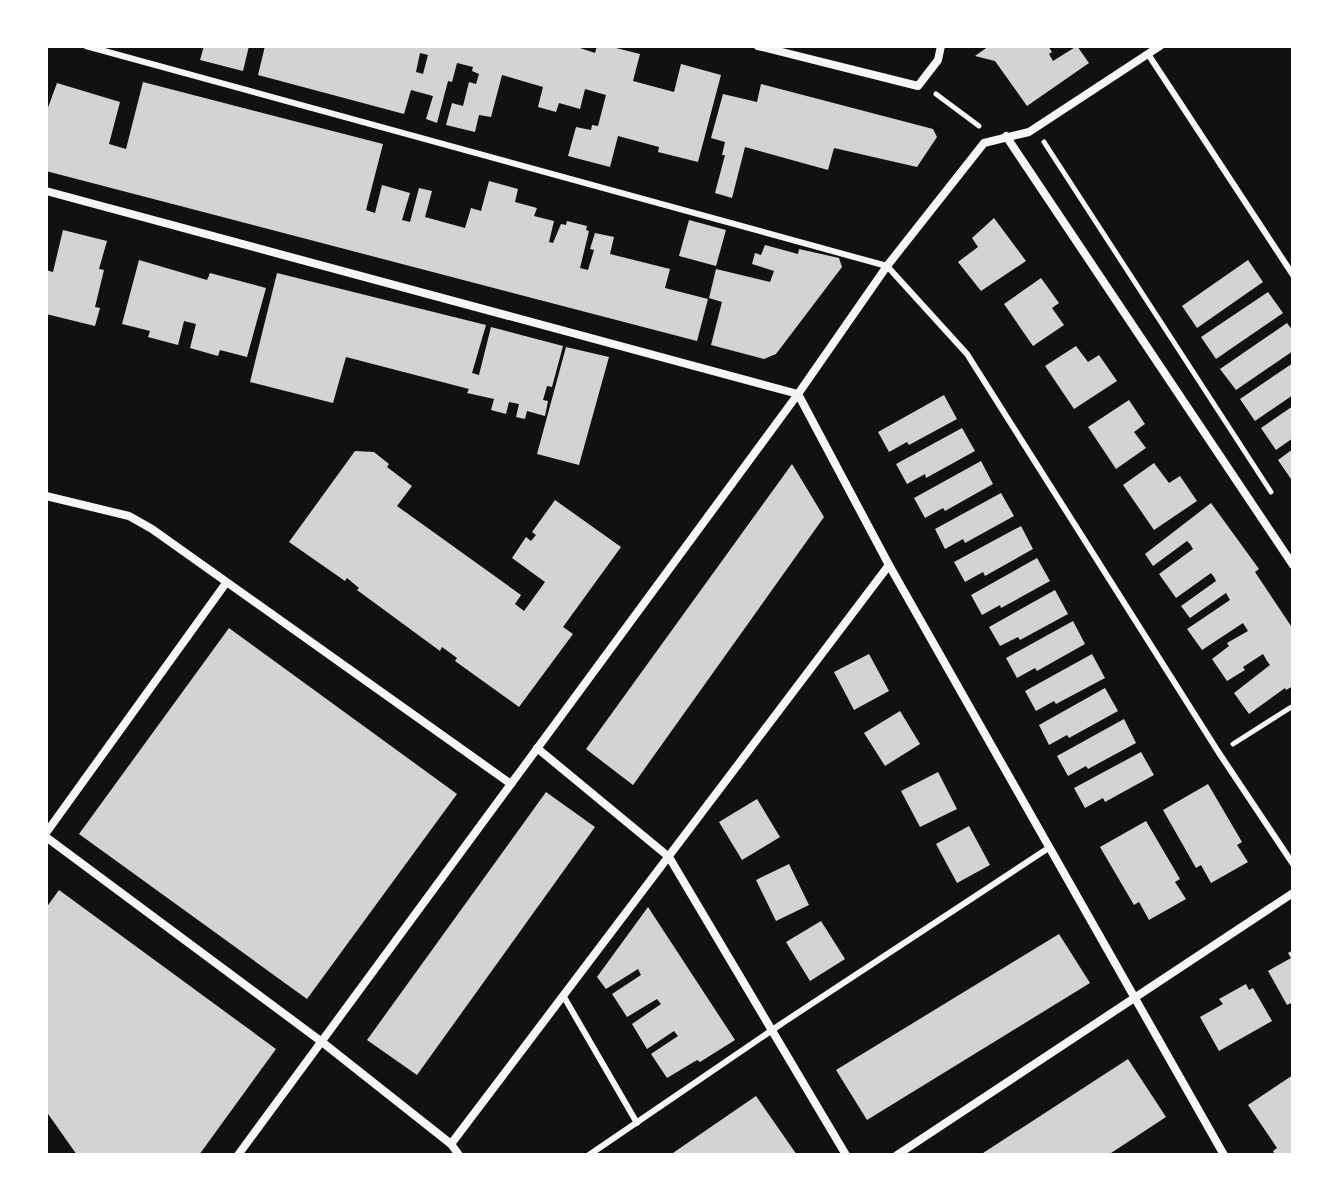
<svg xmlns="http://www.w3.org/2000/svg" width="1339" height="1201" viewBox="0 0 1339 1201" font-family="Mulish,sans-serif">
<rect width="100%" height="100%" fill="#111"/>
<g fill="#d3d3d3" fill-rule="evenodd">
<polygon points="204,46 249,46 243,71 200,60"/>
<path d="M265 46H574L595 53 597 46H608L640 54 633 81 674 92 681 64 721 75 698 162 658 152 659 147 618 136 610 167 568 156 576 127 591 130 592 125 598 126 606 95 585 89 580 109 559 103 556 112 538 107 543 87 502 75 491 117 479 115 475 132 446 125 452 103 463 106 469 82 476 84 479 74 472 71 473 67 457 63 452 82 448 81 437 123 426 119 433 96 411 90 404 114 258 75ZM420 53 428 55 423 74 416 72Z"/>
<polygon points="989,46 1048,46 1052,52 1049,54 1053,61 1077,46 1089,63 1027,106 995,61 975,56"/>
<polygon points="143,82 383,144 366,210 375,213 382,185 410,193 402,220 410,222 419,188 432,191 425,217 465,228 471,208 481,211 489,181 518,189 515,202 537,208 534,216 554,221 549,242 553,243 561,224 566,225 567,221 587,226 586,230 589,231 580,268 588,270 594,250 590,249 595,233 614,237 610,254 670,269 665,288 708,299 697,341 46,171 46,113 57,83 120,102 109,144 126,149"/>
<polygon points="761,84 933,129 937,137 917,167 834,148 828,170 745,147 732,198 715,193 725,155 722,155 725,142 711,138 723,94 757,102"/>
<polygon points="994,218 1026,261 981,291 958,262 978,247 972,238"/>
<polygon points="689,220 726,230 716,266 679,256"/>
<polygon points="63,230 107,241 99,269 104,270 95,307 100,308 95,326 46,314 46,270 53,272"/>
<polygon points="765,245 798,254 799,249 839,258 842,267 776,354 764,359 711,345 722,302 709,298 716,269 770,282 774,271 752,264 755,253 761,255"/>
<polygon points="139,260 207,280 210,273 266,288 247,357 220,350 218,356 190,348 196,324 184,321 178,345 148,337 150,331 122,324"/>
<polygon points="1248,260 1263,282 1197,328 1182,306"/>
<polygon points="277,273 486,325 472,373 479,375 491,327 563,346 552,387 547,386 543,400 548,401 545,416 527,411 525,419 516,417 519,404 509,402 506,414 491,410 494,399 467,393 469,389 346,357 333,403 250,382"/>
<polygon points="1041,278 1059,303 1052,308 1064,325 1033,346 1004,304"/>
<polygon points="1268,292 1283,313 1216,359 1201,337"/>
<polygon points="1287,323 1293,331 1293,351 1236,390 1220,369"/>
<polygon points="1076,346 1088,362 1099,355 1117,381 1074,409 1045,366"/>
<polygon points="566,347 609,357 579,465 537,454"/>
<polygon points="1293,363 1293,395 1255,421 1240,399"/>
<polygon points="944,395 957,419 909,445 907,442 889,452 878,432"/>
<polygon points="1129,400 1145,424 1134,432 1146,448 1116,469 1088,427"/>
<polygon points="1293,406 1293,438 1276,450 1261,428"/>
<polygon points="962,428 975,451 926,478 925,474 907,484 896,464"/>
<polygon points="1293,449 1293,482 1278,460"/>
<polygon points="355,451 374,452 389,464 387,467 412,486 397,506 521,595 515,604 524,611 545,582 512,558 526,537 531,541 536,535 532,532 555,500 621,547 563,627 573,634 519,707 455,661 457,658 442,647 440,651 357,590 359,588 347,578 345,581 289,542"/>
<polygon points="981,461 993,484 945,511 943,508 925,518 914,498"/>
<polygon points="1154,463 1169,483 1180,476 1197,501 1154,530 1123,485"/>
<polygon points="792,464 824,517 633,785 586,749"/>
<polygon points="1001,493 1014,516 965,543 963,539 945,549 935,529"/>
<polygon points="1211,503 1259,569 1255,572 1293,629 1293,686 1286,690 1285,688 1249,714 1234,693 1270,665 1267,661 1263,654 1243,667 1245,670 1227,681 1212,659 1229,646 1227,643 1248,631 1243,623 1202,650 1187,629 1230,600 1226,593 1190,618 1181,606 1216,581 1214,577 1211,573 1176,598 1159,574 1193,549 1190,544 1187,541 1153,566 1145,554"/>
<polygon points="1021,526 1033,549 985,576 983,572 965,582 954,562"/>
<polygon points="1037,558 1050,581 1001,608 1000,605 982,615 971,595"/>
<polygon points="1055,590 1068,614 1020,640 1018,637 1000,646 989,627"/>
<polygon points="1073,621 1085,644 1037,671 1035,668 1017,678 1006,658"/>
<polygon points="229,628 457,794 307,999 79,834"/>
<polygon points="869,654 889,691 854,710 834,672"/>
<polygon points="1092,654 1105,678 1056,704 1054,701 1036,711 1025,691"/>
<polygon points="1105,688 1118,711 1069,738 1067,735 1049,745 1039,725"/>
<polygon points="900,711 920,744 885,766 864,733"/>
<polygon points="1124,719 1136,743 1088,769 1086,766 1068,776 1057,756"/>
<polygon points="1141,752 1154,775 1105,802 1103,798 1085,808 1074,788"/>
<polygon points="938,772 957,809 920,827 901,791"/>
<polygon points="1208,784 1242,842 1237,845 1248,862 1211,883 1201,865 1196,868 1163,810"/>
<polygon points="546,792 595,827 417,1075 367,1040"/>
<polygon points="757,799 780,837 742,860 719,822"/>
<polygon points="1146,821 1180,879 1175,882 1186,899 1149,920 1139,902 1134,905 1100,847"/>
<polygon points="969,826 990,865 957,883 936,844"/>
<polygon points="789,864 809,905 776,921 756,880"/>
<polygon points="59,890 276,1049 199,1155 77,1155 46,1111 46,908"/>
<polygon points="648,907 735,1040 700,1062 697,1060 667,1078 651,1054 678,1036 674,1031 647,1049 632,1024 661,1004 657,999 627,1017 612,994 641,975 638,969 606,989 597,977"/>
<polygon points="821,921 845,959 810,981 786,942"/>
<polygon points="1059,934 1090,983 867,1120 836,1070"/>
<polygon points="1293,950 1293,1002 1287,1005 1268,971 1291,958 1288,953"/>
<polygon points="1246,984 1249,990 1253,988 1272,1021 1219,1051 1200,1017 1223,1004 1219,999"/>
<polygon points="1128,1059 1166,1117 1108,1155 980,1155"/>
<polygon points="1293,1075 1293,1155 1275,1155 1273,1151 1277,1148 1248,1105"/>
<polygon points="756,1096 797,1155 670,1155"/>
</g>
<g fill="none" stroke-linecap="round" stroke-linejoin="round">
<g stroke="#f5f5f5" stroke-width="5">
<polyline points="936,94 979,126"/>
<polyline points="1044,142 1271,492"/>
<polyline points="1233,744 1293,706"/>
</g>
<g stroke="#f5f5f5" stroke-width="6">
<polyline points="86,46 887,266 967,354 1219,753 1293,864"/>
<polyline points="1148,54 1293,275"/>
<polyline points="564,997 637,1123"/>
<polyline points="589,1155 784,1022 1050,847"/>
</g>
<g stroke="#f5f5f5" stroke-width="8">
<polyline points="758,46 918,86 938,60 941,46"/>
<polyline points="1006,136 1293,565"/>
<polyline points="46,191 798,394 889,565 1224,1155"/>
<polyline points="46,496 129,516 152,529 511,784"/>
<polyline points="537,748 669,857 846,1155"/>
<polyline points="46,833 226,583"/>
<polyline points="46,837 322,1042 451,1144 459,1155"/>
<polyline points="451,1144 889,565"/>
<polyline points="238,1155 798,394 887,266 984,143 1029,132 1160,46"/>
<polyline points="897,1155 1293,893"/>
</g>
</g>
<rect width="1339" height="1201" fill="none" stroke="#ffffff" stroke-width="96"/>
</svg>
